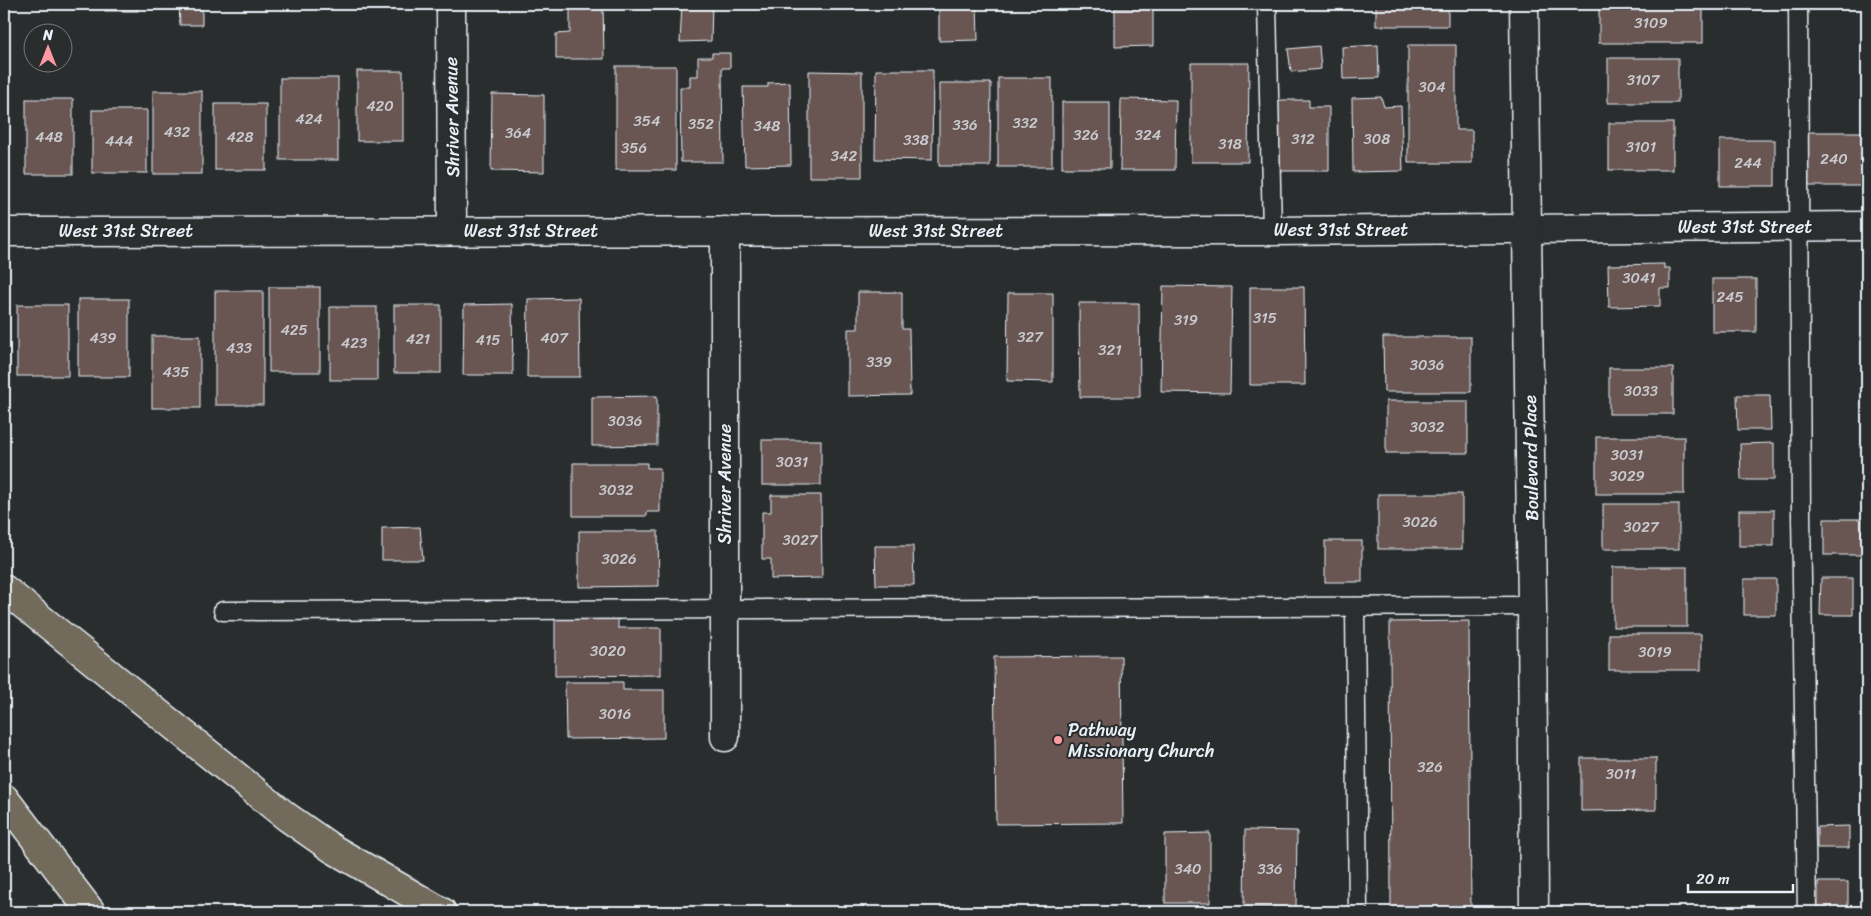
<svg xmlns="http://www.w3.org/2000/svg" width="1871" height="916" viewBox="0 0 1871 916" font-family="Sriracha,sans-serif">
<rect width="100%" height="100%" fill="#2a2d2e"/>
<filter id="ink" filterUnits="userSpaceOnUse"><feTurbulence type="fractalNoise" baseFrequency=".02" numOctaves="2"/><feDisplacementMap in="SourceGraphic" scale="10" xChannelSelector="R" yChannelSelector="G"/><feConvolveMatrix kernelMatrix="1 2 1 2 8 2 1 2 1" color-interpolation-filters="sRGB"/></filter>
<g filter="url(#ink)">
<g fill="#695753" stroke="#e8f1f8">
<rect x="105" y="4" width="33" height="7"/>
<polygon points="179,4 202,4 202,25 180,25"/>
<polygon points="570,4 603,4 604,59 556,59 556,34 570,33"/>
<polygon points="682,4 712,4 711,41 680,42"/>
<polygon points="939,4 977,4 978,40 939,41"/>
<rect x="1281" y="4" width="33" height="3"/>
<rect x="1376" y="4" width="72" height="22"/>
<rect x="1599" y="4" width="104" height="39"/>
<polygon points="1153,7 1153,46 1115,47 1115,8"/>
<polygon points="1378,45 1379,78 1343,79 1342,47"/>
<polygon points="1408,45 1456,45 1456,130 1472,130 1472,163 1408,163"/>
<polygon points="1319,46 1321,69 1291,72 1288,49"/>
<polygon points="712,53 730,53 730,68 722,68 723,162 681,162 680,87 690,87 690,76 698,76 698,57 712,57"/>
<rect x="1608" y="58" width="70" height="45"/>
<polygon points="1191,63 1249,63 1248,162 1191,162"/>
<rect x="616" y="66" width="60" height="104"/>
<polygon points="876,70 933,70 932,160 875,159"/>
<rect x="357" y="71" width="46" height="70"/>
<polygon points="809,71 862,72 862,177 809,177"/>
<rect x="280" y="78" width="58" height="82"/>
<rect x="998" y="78" width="54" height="89"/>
<polygon points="790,82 791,165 745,166 743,87 768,87 768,83"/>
<polygon points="939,83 991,83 990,166 939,166"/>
<rect x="153" y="91" width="49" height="83"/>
<polygon points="492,94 544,95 544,172 491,171"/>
<polygon points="1381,97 1384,107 1401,106 1403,171 1353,172 1352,98"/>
<rect x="26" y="99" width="47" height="75"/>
<polygon points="1121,99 1176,100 1175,170 1120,170"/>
<polygon points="1276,100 1309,100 1309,107 1329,107 1329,171 1276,171"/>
<rect x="1062" y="102" width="48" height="66"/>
<rect x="215" y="104" width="51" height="66"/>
<rect x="92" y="110" width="55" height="63"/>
<rect x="1609" y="123" width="64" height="47"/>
<rect x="1807" y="132" width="55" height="54"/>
<rect x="1720" y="140" width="55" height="46"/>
<polygon points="1664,264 1664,268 1670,268 1670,288 1660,288 1660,306 1609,307 1608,265"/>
<rect x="1712" y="279" width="44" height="53"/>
<polygon points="1163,286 1232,287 1230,393 1161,392"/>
<rect x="269" y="287" width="51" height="85"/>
<polygon points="1250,287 1304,287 1305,385 1250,385"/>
<rect x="215" y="291" width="48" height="114"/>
<polygon points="858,292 902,292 902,329 909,329 910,395 848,396 848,329 858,329"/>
<polygon points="1008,293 1053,293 1053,382 1007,381"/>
<polygon points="579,298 580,377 527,377 528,299"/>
<rect x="78" y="299" width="51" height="78"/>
<polygon points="1079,303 1139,303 1140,397 1080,397"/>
<polygon points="512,304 513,375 463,375 464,305"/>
<rect x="17" y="305" width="51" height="71"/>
<rect x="394" y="305" width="47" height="68"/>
<rect x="330" y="307" width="47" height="73"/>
<rect x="152" y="336" width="48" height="72"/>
<polygon points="1383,337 1471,337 1471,392 1384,392"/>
<rect x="1609" y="368" width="64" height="46"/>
<polygon points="1737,395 1770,395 1771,430 1738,430"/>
<polygon points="657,396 657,445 592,446 592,397"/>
<rect x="1386" y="401" width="82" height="52"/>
<rect x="1596" y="437" width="88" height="57"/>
<rect x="762" y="440" width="59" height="45"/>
<polygon points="1774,443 1774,480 1741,480 1740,444"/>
<polygon points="573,463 647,463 647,468 660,468 660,512 647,512 647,516 573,516"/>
<rect x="1378" y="494" width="84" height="55"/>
<polygon points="771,495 821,495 822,578 771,579 771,559 762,559 762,512 771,512"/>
<rect x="1603" y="504" width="76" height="45"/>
<rect x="1739" y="510" width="35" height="36"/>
<rect x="1824" y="519" width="38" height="36"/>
<polygon points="420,527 423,560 382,560 382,528"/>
<polygon points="579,531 658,531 659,586 579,587"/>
<rect x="1325" y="541" width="37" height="41"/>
<polygon points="875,546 913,546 914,585 876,585"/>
<rect x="1613" y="567" width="74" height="60"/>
<polygon points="1821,578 1853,578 1853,615 1820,615"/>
<rect x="1744" y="579" width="32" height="36"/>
<polygon points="555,618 618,618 618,628 661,628 661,675 555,676"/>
<polygon points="1469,621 1471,912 1391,912 1390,622"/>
<rect x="1609" y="634" width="92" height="36"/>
<polygon points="1121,656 1123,823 996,824 994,657"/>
<polygon points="565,682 623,682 623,690 664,690 664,738 566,739"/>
<polygon points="1581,758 1656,758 1656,810 1581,811"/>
<polygon points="1849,826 1849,848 1817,848 1817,827"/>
<polygon points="1245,830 1297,831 1296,908 1244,908"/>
<polygon points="1210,833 1210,903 1165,903 1165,834"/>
<rect x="1818" y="882" width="30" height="30"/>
</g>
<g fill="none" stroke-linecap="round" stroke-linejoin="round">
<g stroke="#e8f1f8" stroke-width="21">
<g id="lane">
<polyline points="1267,4 1272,231"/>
<polyline points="1798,4 1801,513 1807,912"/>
<polyline points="1355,607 1358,912"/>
<polyline points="223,611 1532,606"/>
</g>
</g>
<g stroke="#e8f1f8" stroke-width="31">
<g id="street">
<polyline points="451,4 452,231"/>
<polyline points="4,232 1272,231 1867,226"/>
<polyline points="725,737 725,231"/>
</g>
</g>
<g stroke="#e8f1f8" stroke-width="31">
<polyline id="secondary" points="1524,4 1532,606 1534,912"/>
</g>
<g stroke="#e8f1f8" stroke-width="31">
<g id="highway">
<polyline points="4,589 287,817 333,849 442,912"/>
<polyline points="4,798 91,912"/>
</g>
</g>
<use href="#lane" stroke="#2a2d2e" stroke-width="18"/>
<use href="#street" stroke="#2a2d2e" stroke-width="28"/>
<use href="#secondary" stroke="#2a2d2e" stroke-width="28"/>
<use href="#highway" stroke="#726b5a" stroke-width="28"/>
</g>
</g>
<circle fill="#ff9aa2" stroke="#2a2d2e" stroke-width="2" cx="1058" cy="740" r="5"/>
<g text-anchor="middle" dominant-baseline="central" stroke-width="4" stroke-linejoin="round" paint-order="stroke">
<g font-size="15" fill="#c8cacf">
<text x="1651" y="23">3109</text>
<text x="1643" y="80">3107</text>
<text x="1432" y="87">304</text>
<text x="380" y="106">420</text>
<text x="309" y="119">424</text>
<text x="647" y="121">354</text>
<text x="1025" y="123">332</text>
<text x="701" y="124">352</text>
<text x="965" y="125">336</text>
<text x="767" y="126">348</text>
<text x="177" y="132">432</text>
<text x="518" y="133">364</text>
<text x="1086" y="135">326</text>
<text x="1148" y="135">324</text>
<text x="49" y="137">448</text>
<text x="240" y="137">428</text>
<text x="1303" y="139">312</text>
<text x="1377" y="139">308</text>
<text x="916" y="140">338</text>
<text x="119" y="141">444</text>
<text x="1230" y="144">318</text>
<text x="1641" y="147">3101</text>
<text x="634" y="148">356</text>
<text x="844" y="156">342</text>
<text x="1834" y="159">240</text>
<text x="1748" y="163">244</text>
<text x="1639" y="278">3041</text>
<text x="1730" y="297">245</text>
<text x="1265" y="318">315</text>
<text x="1186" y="320">319</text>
<text x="294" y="330">425</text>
<text x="1030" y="337">327</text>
<text x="103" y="338">439</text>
<text x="554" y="338">407</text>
<text x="418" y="339">421</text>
<text x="488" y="340">415</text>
<text x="354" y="343">423</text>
<text x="239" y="348">433</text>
<text x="1110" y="350">321</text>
<text x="879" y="362">339</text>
<text x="1427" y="365">3036</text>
<text x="176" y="372">435</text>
<text x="1641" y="391">3033</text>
<text x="625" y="421">3036</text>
<text x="1427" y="427">3032</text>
<text x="1627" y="455">3031</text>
<text x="792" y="462">3031</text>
<text x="1627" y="476">3029</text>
<text x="616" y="490">3032</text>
<text x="1420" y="522">3026</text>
<text x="1641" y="527">3027</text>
<text x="800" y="540">3027</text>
<text x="619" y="559">3026</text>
<text x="608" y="651">3020</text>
<text x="1655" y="652">3019</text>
<text x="615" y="714">3016</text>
<text x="1430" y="767">326</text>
<text x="1621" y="774">3011</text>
<text x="1188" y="869">340</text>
<text x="1270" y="869">336</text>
</g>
<g font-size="18" fill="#e8f1f8" stroke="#2a2d2e">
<text transform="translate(452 117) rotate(-91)">Shriver Avenue</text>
<text x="1745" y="227">West 31st Street</text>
<text x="1341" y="230">West 31st Street</text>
<text x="126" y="231">West 31st Street</text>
<text x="531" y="231">West 31st Street</text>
<text x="936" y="231">West 31st Street</text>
<text transform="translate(1531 458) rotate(-91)">Boulevard Place</text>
<text transform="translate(725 484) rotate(-90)">Shriver Avenue</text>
</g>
<g font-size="18" fill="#e8f1f8" stroke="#2a2d2e" text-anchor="start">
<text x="1068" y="730">Pathway<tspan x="1068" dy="21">Missionary Church</tspan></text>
</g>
</g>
<rect width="1871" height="916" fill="none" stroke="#2a2d2e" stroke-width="20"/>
<rect x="10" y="10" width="1851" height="896" fill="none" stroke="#e8f1f8" stroke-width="2" filter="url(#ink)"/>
<g transform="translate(48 48)"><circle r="24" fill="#2a2d2e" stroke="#767b7f"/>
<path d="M0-4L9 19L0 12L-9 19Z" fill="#ff9aa2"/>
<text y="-8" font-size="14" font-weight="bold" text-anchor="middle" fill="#e8f1f8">N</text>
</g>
<path d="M1688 884v8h105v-8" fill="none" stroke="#e8f1f8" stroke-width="2.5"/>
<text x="1696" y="884" font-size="15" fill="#e8f1f8" stroke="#2a2d2e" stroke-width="4" paint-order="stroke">20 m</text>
</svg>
